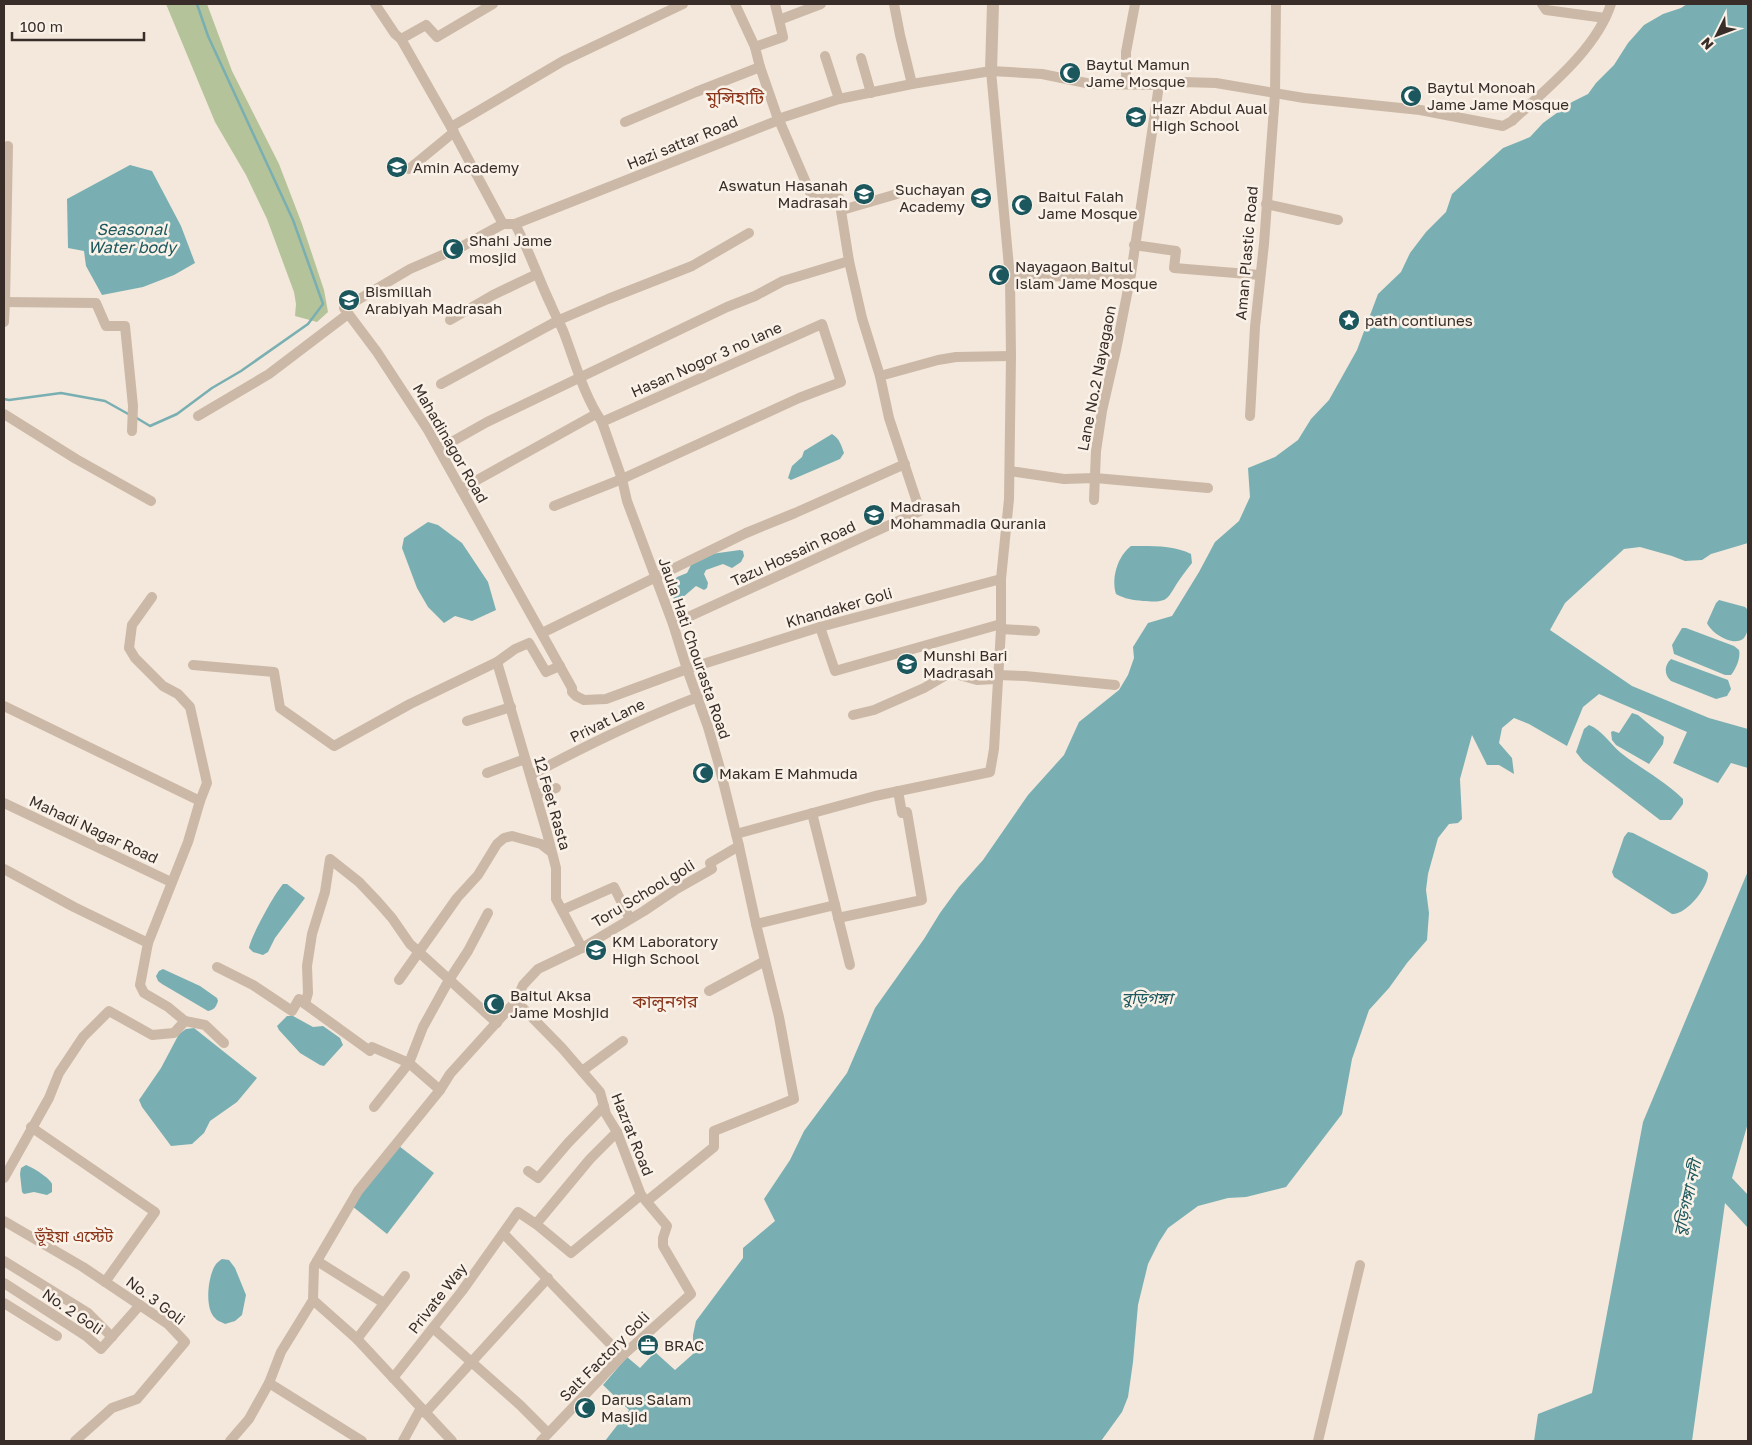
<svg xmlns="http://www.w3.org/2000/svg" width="1752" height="1445" viewBox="0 0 1752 1445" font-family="'Golos Text','Noto Sans Bengali',sans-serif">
<rect width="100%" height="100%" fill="#f3e8db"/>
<polygon fill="#b5c39a" points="166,4 207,4 232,71 279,164 302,224 324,290 328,312 317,322 295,316 296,304 294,292 267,219 246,175 215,122"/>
<g fill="#79afb2">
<polygon points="1687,4 1748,4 1748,543 1711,554 1702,560 1685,561 1672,556 1640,547 1624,549 1565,603 1550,630 1632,686 1709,718 1748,729 1748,768 1731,763 1718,783 1673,763 1687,732 1599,694 1583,707 1567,746 1529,724 1514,718 1502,728 1499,743 1512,758 1514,774 1499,765 1487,765 1472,735 1460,779 1462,819 1458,823 1449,824 1438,838 1428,874 1426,890 1429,913 1427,940 1407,963 1389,988 1369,1010 1352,1059 1342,1114 1286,1187 1246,1197 1228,1198 1198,1206 1168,1228 1159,1242 1148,1264 1138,1305 1133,1362 1128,1397 1122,1412 1101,1441 605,1441 629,1410 603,1385 627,1357 640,1368 655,1352 675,1370 693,1354 693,1335 696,1321 743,1258 743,1248 775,1221 764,1199 790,1160 804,1131 847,1073 875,1008 924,939 940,913 959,887 983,860 1028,795 1064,755 1079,722 1119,690 1128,675 1134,658 1133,647 1148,623 1172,616 1199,572 1215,542 1239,521 1250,497 1248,468 1275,457 1298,440 1311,419 1329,400 1357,350 1378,294 1401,272 1410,253 1426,232 1446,212 1452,194 1503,148 1530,137 1543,123 1572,102 1588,94 1596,83 1614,65 1628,43 1644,25 1663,14 1681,8"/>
<polygon points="130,165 152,171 181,226 195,263 174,275 143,287 102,295 86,266 84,251 68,248 67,199"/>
<path d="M832 434C840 439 841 445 844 453L840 459 791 480 788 478 792 466 802 457 804 451Z"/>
<polygon points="428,522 438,525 462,543 488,582 496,610 472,621 455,616 444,623 428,607 417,588 402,548 404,538"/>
<path d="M1131 546C1150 546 1174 545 1191 554L1192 563C1188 568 1184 573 1180 579 1166 599 1171 603 1143 601 1133 600 1125 599 1116 594 1111 577 1118 556 1131 546Z"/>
<polygon points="740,550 743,551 744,556 741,562 732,568 723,564 706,570 704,574 708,583 707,588 704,590 696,586 682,598 674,599 672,595 674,582 677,577 687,573 692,563 711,554"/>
<path d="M1719 600 1745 607 1748 610C1748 618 1750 631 1744 638 1734 648 1711 633 1707 623L1716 603Z"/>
<path d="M1682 628H1686L1734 646 1739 650C1741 657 1736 669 1731 675H1725L1674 654 1672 645Z"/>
<path d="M1671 659 1728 680 1731 689 1727 696 1716 699 1671 681C1664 675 1664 665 1671 659Z"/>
<polygon points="1632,713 1638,715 1664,737 1663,744 1649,764 1616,745 1612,740 1611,732 1613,731 1619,733"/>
<path d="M1589 725C1602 730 1610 744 1621 753 1641 769 1664 780 1683 799V804L1671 820H1660L1583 761 1576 752 1584 729Z"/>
<path d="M1628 832 1633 833 1705 870 1708 873C1709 887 1686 915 1672 914L1614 877 1612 872 1624 837Z"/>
<polygon points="1748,871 1748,1123 1732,1178 1748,1195 1748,1228 1725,1203 1692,1441 1534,1441 1538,1414 1592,1393 1643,1122"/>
<path d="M283 884H287L305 898 275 938 268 952 263 955 253 952 249 948C251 936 275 893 283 884Z"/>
<path d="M163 969 200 986 217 998 218 1001C216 1007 214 1010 208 1011L162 984 158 981 156 976 159 971Z"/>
<polygon points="287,1016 293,1016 313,1027 323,1026 340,1038 343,1045 324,1066 320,1065 300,1053 279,1030 277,1026"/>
<polygon points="194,1028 257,1078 237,1102 210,1121 204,1133 192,1144 171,1146 142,1107 139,1100 161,1068 179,1034 186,1029"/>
<polygon points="399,1146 434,1173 387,1234 352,1206"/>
<path d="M26 1165C32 1167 50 1178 52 1184 52 1187 52 1190 52 1192L47 1195 34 1192 24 1194 22 1192 20 1174 21 1168Z"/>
<path d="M222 1259 229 1260 235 1268 246 1295 242 1315 235 1321 225 1324C222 1322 217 1321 215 1318 204 1308 208 1275 216 1264 218 1262 220 1260 222 1259Z"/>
</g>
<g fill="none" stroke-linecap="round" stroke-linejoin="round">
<g stroke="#79afb2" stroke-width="2.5">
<polyline points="4,399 9,400 61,393 105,401 130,415"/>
<polyline points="135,417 150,426 177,414 212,388 241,371 308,324 323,304 293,220 208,36 197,4"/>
</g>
<g stroke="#ccb8a7" stroke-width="10">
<polyline points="375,4 395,34 401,39 451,127 503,224"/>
<polyline points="735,4 755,47 760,67 778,119"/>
<polyline points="775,4 779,20"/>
<polyline points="894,4 900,35 912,84"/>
<polyline points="1542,4 1546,10 1605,18"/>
<polyline points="401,39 426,25 437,37 493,4"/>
<polyline points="755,47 783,37 779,20 821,4"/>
<polyline points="825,56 839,99"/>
<polyline points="861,58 871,93"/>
<polyline points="1126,84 1126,52 1135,4"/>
<polyline points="779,120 813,199 839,198 849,261 862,318 880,376"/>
<polyline points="625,122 696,92 760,67"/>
<polyline points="451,127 563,61 683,4"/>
<polyline points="409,169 454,132"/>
<polyline points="1266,204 1338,220"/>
<polyline points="842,210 897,194"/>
<path d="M515 224C529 250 538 278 551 305 555 315 560 323 564 333 575 362 584 396 602 422L622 479 627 501 673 624 687 669 708 727 719 765 739 846 756 924 779 1017 794 1099 714 1131V1147L647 1201"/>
<polyline points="1134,245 1176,251 1174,268 1260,275"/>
<polyline points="1010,278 1131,274"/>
<polyline points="4,302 96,303 106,326 125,326 133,406 132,431"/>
<polyline points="450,320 493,295 537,274"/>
<polyline points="4,322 5,302 8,146"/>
<polyline points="441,384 559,320 608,299 692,266 749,233"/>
<polyline points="4,414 76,459 151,501"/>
<polyline points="198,416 269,374 348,314"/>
<polyline points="1250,416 1255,327 1264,244 1275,94 1276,4"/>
<polyline points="439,449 487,422 727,307 755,296 783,281 849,261"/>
<polyline points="1010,471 1064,479 1095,478 1208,488"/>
<polyline points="461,489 596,414"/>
<polyline points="1094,500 1096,451 1102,411 1116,350 1131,274 1159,85"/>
<polyline points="554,506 622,479 799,398 841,382 822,324 602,422"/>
<path d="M1001 579 820 627 687 669 606 699 584 700 576 696 572 692V688L428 430 377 352 344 308 410 269 463 246 503 224H515L779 120 778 119 839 99 912 84 991 71 1042 74 1091 84 1159 85 1183 82 1216 83 1304 98 1420 110 1503 126 1512 121C1547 88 1596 50 1611 4"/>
<polyline points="152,597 132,625 129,648 135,658 163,686 178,694 190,707 207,783 200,801 188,842 148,943 140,985 144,993 168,1007 185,1021 205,1025 224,1043"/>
<polyline points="673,624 920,511 889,418 880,376 938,360 956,357 1011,356"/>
<polyline points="820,627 835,671 1001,624"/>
<polyline points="1001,629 1035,631"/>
<polyline points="542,633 746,533 795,513 905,464"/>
<polyline points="497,662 547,833 556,868 556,899 582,948"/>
<polyline points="193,665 274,672 280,708 334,746 410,704 497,662 515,649 529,643 546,672 560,666"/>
<polyline points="4,706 200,801"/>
<polyline points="853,715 874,710 924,688 948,674 959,675 977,680 996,679 998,675 1025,676 1115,685"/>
<polyline points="467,721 511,707"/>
<polyline points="487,773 525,759"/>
<path d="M531 775C585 746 640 719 698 697"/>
<polyline points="536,795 556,788"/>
<polyline points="4,803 171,882"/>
<polyline points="812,813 850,965"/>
<polyline points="736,834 875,796 990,772 994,749 1001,629 1001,579 1009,499 1011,356 1010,278 991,71"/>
<polyline points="4,869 74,907 148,943"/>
<polyline points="562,910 614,887 630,919"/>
<polyline points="838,918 922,900 907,812 902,813 898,791"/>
<polyline points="756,924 835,905"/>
<polyline points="217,967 253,985 292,1011 299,999 305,1004"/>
<polyline points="399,980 457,898 478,875 497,844 504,838 512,836 541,844 550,851"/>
<polyline points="709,991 765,961"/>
<polyline points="516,1001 562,1048 600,1092 606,1114 617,1132 641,1195 667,1226 663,1238 663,1246 691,1294 622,1356 541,1441"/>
<polyline points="582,1071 623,1041"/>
<polyline points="440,1090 409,1063 372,1047 370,1051 305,1004 308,993 307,966 312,934 325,892 330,859 359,882 378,902 392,918 410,944 497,1023"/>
<polyline points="374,1107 409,1063 423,1027 449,980 468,951 488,913"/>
<polyline points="31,1127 155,1212 105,1282"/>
<polyline points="528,1171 538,1178 568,1143 604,1106"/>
<polyline points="4,1178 49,1098 59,1073 83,1037 109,1011 152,1035 174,1033 185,1021"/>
<polyline points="4,1221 83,1267 168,1324 185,1342 137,1399 112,1408 75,1441"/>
<polyline points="536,1224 590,1159 617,1132"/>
<polyline points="504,1234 622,1356"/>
<polyline points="4,1261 88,1313 112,1337"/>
<polyline points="317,1261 384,1303"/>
<polyline points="4,1283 86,1336 101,1349 140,1305"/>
<polyline points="313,1300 357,1339 452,1441"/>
<polyline points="4,1303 57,1336"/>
<polyline points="433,1328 520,1405 548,1433"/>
<polyline points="357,1339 405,1276"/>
<polyline points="393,1378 462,1291 518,1212 536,1224 571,1253 641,1195"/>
<polyline points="269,1383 362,1441"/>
<polyline points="425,1413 548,1278"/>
<polyline points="230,1441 249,1419 269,1383 281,1352 313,1300 314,1266 358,1191 440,1090 450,1074 516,1001 523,985 538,969 582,948 644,911 675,890 712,869 710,863 739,846"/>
<polyline points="403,1441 421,1408"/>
<polyline points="1318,1441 1360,1265"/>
</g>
<polyline stroke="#ccb8a7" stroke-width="12" points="991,71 993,4"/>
</g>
<defs>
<g id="mosque-disc" transform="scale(1.125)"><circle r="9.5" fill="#1b575c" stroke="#faf2e8"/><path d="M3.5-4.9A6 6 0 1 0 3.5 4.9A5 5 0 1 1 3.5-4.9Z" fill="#fff"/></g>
<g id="school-disc" transform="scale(1.125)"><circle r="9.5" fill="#1b575c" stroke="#faf2e8"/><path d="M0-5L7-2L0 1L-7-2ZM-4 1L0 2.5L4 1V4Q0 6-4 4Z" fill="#fff"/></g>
<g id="sight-disc" transform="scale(1.125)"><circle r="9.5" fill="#1b575c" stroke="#faf2e8"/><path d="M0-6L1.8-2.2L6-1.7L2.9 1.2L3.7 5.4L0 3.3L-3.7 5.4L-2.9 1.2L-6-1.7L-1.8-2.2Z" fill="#fff"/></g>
<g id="office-disc" transform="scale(1.125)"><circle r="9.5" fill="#1b575c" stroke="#faf2e8"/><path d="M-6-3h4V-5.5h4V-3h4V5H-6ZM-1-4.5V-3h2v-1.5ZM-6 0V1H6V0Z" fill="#fff"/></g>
</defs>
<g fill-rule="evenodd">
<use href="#mosque-disc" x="1070" y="73"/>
<use href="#mosque-disc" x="1411" y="96"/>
<use href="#school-disc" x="1136" y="117"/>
<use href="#school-disc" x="397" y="167"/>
<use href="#school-disc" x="864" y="194"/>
<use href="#school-disc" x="981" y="198"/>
<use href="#mosque-disc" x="1022" y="205"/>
<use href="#mosque-disc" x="453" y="249"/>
<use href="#mosque-disc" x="999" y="275"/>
<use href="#school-disc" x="349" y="300"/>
<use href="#sight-disc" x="1349" y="320"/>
<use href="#school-disc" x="874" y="515"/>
<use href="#school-disc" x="907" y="664"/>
<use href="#mosque-disc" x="703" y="773"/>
<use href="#school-disc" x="596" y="950"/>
<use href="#mosque-disc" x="494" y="1004"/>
<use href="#office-disc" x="648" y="1345"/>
<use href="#mosque-disc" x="585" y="1408"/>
</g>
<g text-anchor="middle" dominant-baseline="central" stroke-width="5" stroke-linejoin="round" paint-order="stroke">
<g font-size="15" fill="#382d28" stroke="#faf2e8" text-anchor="start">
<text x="1086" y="64">Baytul Mamun<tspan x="1086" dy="17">Jame Mosque</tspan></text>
<text x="1427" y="87">Baytul Monoah<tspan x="1427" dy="17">Jame Jame Mosque</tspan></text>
<text x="1152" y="108">Hazr Abdul Aual<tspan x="1152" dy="17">High School</tspan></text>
<text x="413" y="167">Amin Academy</text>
<text x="848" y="185" text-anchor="end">Aswatun Hasanah<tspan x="848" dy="17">Madrasah</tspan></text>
<text x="965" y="189" text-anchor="end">Suchayan<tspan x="965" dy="17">Academy</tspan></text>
<text x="1038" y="196">Baitul Falah<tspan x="1038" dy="17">Jame Mosque</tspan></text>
<text x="469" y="240">Shahi Jame<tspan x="469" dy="17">mosjid</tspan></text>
<text x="1015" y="266">Nayagaon Baitul<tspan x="1015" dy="17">Islam Jame Mosque</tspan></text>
<text x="365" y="291">Bismillah<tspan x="365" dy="17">Arabiyah Madrasah</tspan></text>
<text x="1365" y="320">path contiunes</text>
<text x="890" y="506">Madrasah<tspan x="890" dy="17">Mohammadia Qurania</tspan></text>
<text x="923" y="655">Munshi Bari<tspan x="923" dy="17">Madrasah</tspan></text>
<text x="719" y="773">Makam E Mahmuda</text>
<text x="612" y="941">KM Laboratory<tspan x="612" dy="17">High School</tspan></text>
<text x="510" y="995">Baitul Aksa<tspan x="510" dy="17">Jame Moshjid</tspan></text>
<text x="664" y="1345">BRAC</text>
<text x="601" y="1399">Darus Salam<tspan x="601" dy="17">Masjid</tspan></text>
</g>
<g font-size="15" fill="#382d28" stroke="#faf2e8">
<text transform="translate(682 142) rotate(-22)">Hazi sattar Road</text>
<text transform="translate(1246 253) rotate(-85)">Aman Plastic Road</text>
<text transform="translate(706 359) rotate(-24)">Hasan Nogor 3 no lane</text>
<text transform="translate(1096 378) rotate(-79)">Lane No.2 Nayagaon</text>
<text transform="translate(451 443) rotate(60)">Mahadinagor Road</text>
<text transform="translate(793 553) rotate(-25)">Tazu Hossain Road</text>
<text transform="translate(839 607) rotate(-16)">Khandaker Goli</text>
<text transform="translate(695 648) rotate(71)">Jaula Hati Chourasta Road</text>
<text transform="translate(607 720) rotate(-26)">Privat Lane</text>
<text transform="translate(553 803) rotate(74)">12 Feet Rasta</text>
<text transform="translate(94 829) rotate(25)">Mahadi Nagar Road</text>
<text transform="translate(643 893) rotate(-31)">Toru School goli</text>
<text transform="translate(633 1134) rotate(68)">Hazrat Road</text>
<text transform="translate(437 1298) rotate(-52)">Private Way</text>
<text transform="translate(156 1300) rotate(37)">No. 3 Goli</text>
<text transform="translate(73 1311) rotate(34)">No. 2 Goli</text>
<text transform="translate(604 1356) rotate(-45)">Salt Factory Goli</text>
</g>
<g font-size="16" font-style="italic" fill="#1b575c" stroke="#faf2e8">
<text x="132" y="229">Seasonal<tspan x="132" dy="18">Water body</tspan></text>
<text x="1147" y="998">বুড়িগঙ্গা</text>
<text transform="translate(1687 1198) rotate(-77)">বুড়িগঙ্গা নদী</text>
</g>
<g font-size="16" fill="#8b371c" stroke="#faf2e8">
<text x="74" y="1236">ভূঁইয়া এস্টেট</text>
</g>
<g font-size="18" fill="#8b371c" stroke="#faf2e8">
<text x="735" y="97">মুন্সিহাটি</text>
<text x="665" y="1001">কালুনগর</text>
</g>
</g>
<rect width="1752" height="1445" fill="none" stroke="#382d28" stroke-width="10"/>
<g transform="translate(1717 35) rotate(228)" stroke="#faf2e8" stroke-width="4" paint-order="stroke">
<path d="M0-4L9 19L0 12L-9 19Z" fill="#382d28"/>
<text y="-8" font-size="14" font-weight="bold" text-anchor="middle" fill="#382d28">N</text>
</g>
<path d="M12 32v8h132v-8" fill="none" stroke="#382d28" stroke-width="2.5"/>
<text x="20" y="32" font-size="15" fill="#382d28" stroke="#faf2e8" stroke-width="4" paint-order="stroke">100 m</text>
</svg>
